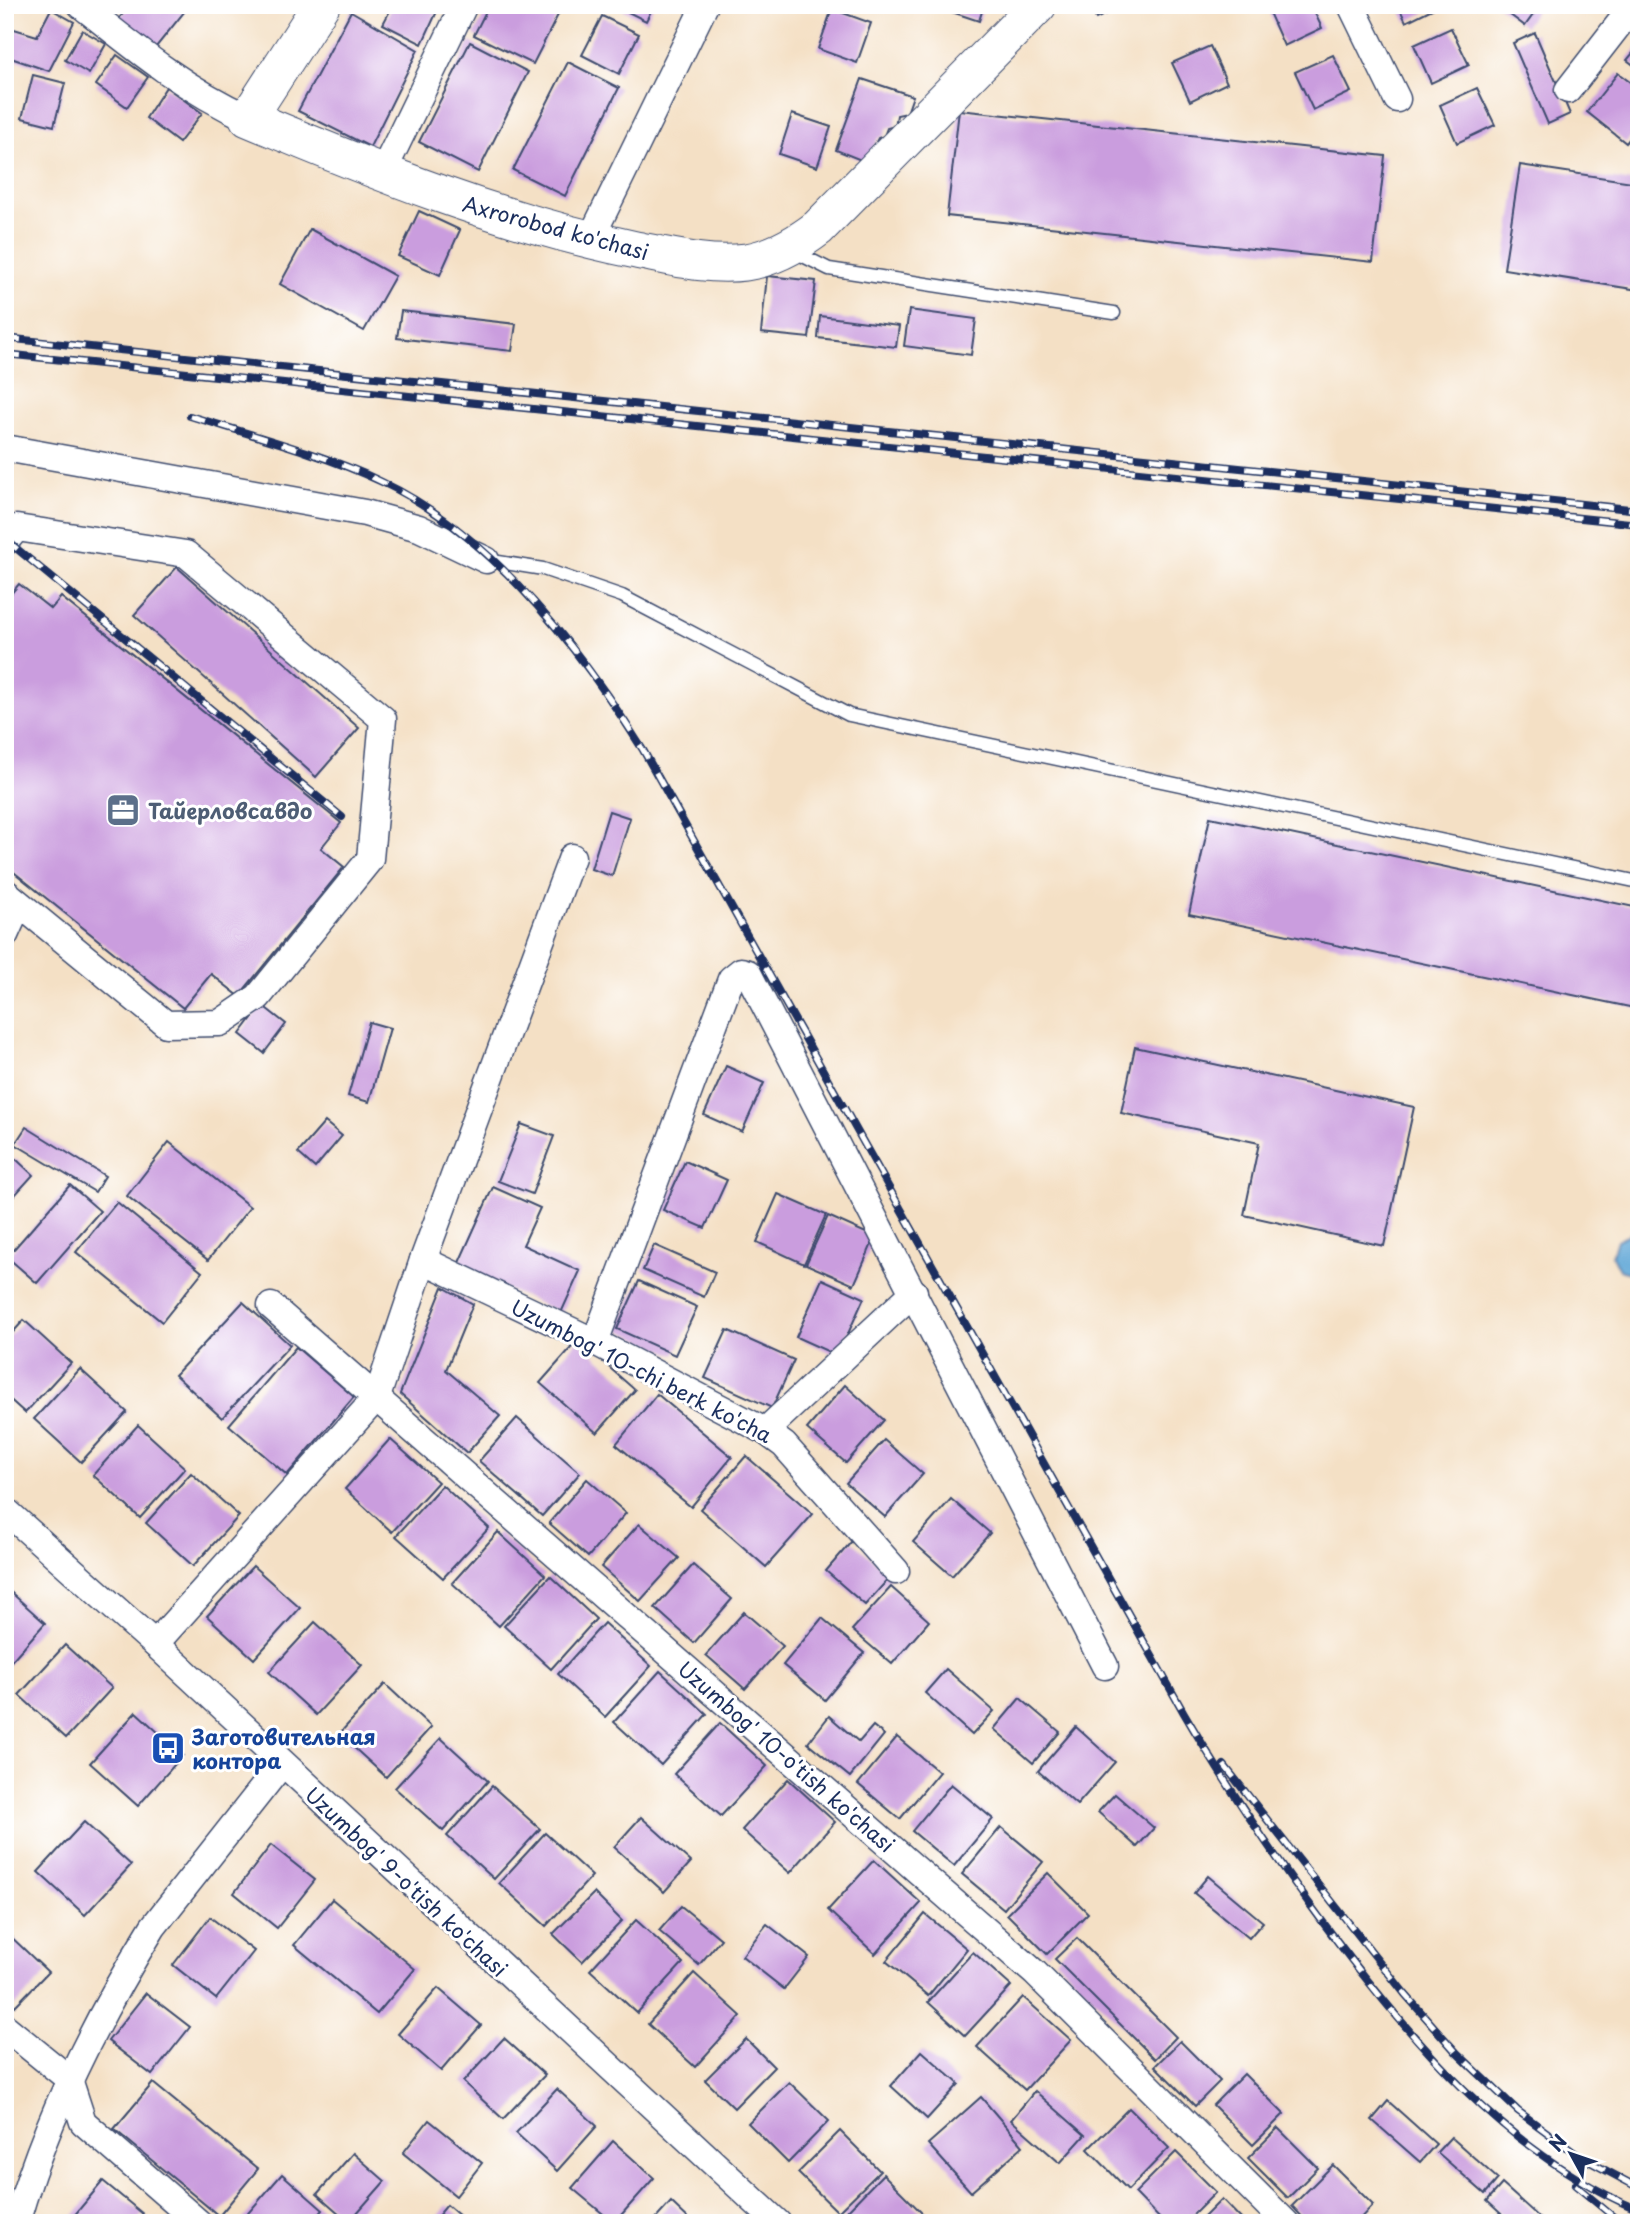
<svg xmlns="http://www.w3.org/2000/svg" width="1644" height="2228" viewBox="0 0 1644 2228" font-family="'Playpen Sans',sans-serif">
<rect width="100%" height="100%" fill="#fff"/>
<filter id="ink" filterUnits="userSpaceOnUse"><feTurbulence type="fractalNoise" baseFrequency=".0143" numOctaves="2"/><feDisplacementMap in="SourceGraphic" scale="14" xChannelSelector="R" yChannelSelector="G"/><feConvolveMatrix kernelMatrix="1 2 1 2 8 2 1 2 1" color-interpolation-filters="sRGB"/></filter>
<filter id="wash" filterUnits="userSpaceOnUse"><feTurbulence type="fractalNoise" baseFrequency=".00686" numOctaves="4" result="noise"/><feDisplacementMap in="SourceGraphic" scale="28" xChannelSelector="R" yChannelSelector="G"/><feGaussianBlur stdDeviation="1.57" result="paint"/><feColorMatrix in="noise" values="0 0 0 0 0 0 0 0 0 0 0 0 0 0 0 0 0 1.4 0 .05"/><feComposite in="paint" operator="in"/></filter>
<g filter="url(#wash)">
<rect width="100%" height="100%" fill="#f4e0c5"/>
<polygon fill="#5fa6d6" stroke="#3d6a9a" stroke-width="2" points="1631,1233 1639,1235 1639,1273 1635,1275 1619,1270 1612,1256 1617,1240"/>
<g id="blocks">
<g fill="#ca9dde">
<polygon points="130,5 178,5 185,11 152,52 116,22"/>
<polygon points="393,5 440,5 422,44 383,24"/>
<polygon points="489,5 563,5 533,64 474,35"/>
<polygon points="614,5 654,5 646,21"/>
<polygon points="941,5 984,5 979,21 940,8"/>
<polygon points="1089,5 1124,5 1096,19"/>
<polygon points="1272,5 1311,5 1322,28 1284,46 1267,8"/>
<polygon points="1398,5 1440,5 1406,22"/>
<polygon points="1497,5 1540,5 1525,26"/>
<polygon points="51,9 74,22 49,71 5,56 11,28 37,36"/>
<polygon points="832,9 871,23 857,63 818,49"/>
<polygon points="351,11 418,50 370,147 298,111"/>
<polygon points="602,16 639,34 619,74 582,55"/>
<polygon points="1451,28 1469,65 1431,83 1414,45"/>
<polygon points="82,30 106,44 89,74 65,60"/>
<polygon points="1535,33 1570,114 1548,124 1513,43"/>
<polygon points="470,42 528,72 478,172 419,142"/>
<polygon points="1210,46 1227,83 1190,101 1172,63"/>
<polygon points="1639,46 1639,69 1627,60"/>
<polygon points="117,55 148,77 127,107 96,85"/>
<polygon points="1333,55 1351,92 1313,110 1295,72"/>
<polygon points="568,62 619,88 565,196 513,170"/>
<polygon points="1618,73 1639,89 1639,127 1626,143 1587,112"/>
<polygon points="33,75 65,83 54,126 22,118"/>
<polygon points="862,79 913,96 907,113 897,115 895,126 887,128 884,136 878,138 866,162 836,150"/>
<polygon points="166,87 202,113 179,143 146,118"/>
<polygon points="1477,88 1495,125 1457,143 1440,105"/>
<polygon points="959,110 1385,156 1373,262 947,216"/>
<polygon points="792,114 831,127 817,167 779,154"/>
<polygon points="1520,165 1639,183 1639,290 1504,269"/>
<polygon points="419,211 460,230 440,275 398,256"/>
<polygon points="310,229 395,276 364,331 280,284"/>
<polygon points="767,276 816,281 809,338 761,333"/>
<polygon points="909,310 976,319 971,355 904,346"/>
<polygon points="401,311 516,324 512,351 397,338"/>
<polygon points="820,316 899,326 896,347 818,338"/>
<polygon points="177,567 359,728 316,777 134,615"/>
<polygon points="19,584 51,609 61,597 341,823 321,848 344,867 239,996 211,974 183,1008 5,865 5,601"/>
<polygon points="609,811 630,818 612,876 591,869"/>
<polygon points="1210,817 1639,908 1639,1009 1189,914"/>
<polygon points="262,1005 286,1024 264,1053 240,1034"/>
<polygon points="369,1022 390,1028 369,1102 348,1096"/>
<polygon points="1135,1047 1414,1107 1384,1246 1244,1215 1259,1143 1121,1113"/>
<polygon points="726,1066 764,1083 742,1132 704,1115"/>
<polygon points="325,1122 342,1136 315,1168 298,1153"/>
<polygon points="521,1124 554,1136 532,1194 498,1181"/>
<polygon points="26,1127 105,1176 95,1192 15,1144"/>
<polygon points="169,1142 250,1207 208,1260 127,1196"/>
<polygon points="16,1159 33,1175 5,1206 5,1171"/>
<polygon points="685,1161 727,1180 705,1228 663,1210"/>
<polygon points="70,1185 100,1211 37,1283 7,1257"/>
<polygon points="493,1187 540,1208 523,1245 580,1271 561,1313 457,1267"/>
<polygon points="778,1194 826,1215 804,1264 757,1242"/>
<polygon points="117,1202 202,1272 162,1322 76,1252"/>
<polygon points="828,1216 875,1237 854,1285 806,1264"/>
<polygon points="654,1245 715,1272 704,1297 643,1270"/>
<polygon points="822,1279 864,1298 838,1356 796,1337"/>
<polygon points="639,1281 697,1307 675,1355 617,1329"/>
<polygon points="443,1287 473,1304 446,1370 500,1416 467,1453 400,1394"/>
<polygon points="243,1302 290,1345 222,1418 175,1375"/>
<polygon points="24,1320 71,1363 25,1413 5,1395 5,1341"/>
<polygon points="727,1330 794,1360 772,1408 705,1378"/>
<polygon points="578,1340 635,1390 597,1433 540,1383"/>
<polygon points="296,1347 354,1397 287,1475 229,1425"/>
<polygon points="80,1369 127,1412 81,1462 34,1419"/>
<polygon points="845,1385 884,1420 846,1463 807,1429"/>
<polygon points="657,1394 732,1457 691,1507 616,1444"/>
<polygon points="517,1418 580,1473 542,1516 479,1461"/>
<polygon points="138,1425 185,1468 140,1518 93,1475"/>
<polygon points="390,1439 438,1482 392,1532 345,1489"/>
<polygon points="884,1440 923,1474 885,1517 846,1483"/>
<polygon points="746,1456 813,1514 766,1567 700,1509"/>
<polygon points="191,1473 239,1516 193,1566 146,1523"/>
<polygon points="587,1479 626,1513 588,1557 549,1523"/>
<polygon points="442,1485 489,1528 443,1578 396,1536"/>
<polygon points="951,1499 990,1533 952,1576 913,1542"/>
<polygon points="639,1524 679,1558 640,1601 601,1567"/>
<polygon points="498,1532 545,1575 499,1626 452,1583"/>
<polygon points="852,1541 891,1576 865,1605 826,1571"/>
<polygon points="693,1565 732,1599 694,1643 655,1608"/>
<polygon points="253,1566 300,1608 254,1659 207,1616"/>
<polygon points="550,1576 596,1619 551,1669 504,1626"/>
<polygon points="5,1587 45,1623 5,1668"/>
<polygon points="891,1587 929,1621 892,1664 852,1630"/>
<polygon points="744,1612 783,1646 745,1689 706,1655"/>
<polygon points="822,1618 864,1653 825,1700 783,1665"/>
<polygon points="315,1622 362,1665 316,1715 269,1672"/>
<polygon points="604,1623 651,1666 605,1717 558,1674"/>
<polygon points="65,1645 112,1688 66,1738 19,1695"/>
<polygon points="946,1669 994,1711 972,1735 925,1693"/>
<polygon points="660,1671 707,1714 661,1765 614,1722"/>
<polygon points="385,1684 431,1727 386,1777 339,1734"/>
<polygon points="1020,1698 1060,1732 1033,1763 994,1729"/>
<polygon points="136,1712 183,1755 138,1806 90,1763"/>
<polygon points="829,1716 859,1742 873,1726 884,1735 850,1777 808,1743"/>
<polygon points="720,1723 767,1766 721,1816 674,1774"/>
<polygon points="1076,1727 1115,1762 1077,1805 1038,1771"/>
<polygon points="897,1737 939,1772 900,1819 858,1784"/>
<polygon points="441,1738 488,1781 443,1831 395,1788"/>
<polygon points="788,1779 835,1822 790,1873 742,1830"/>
<polygon points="951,1784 993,1819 954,1866 912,1831"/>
<polygon points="492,1786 540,1829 494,1879 447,1836"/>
<polygon points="1115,1794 1154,1828 1137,1847 1098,1812"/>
<polygon points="641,1817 691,1862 664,1892 614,1847"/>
<polygon points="84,1822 131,1865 85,1915 38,1872"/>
<polygon points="1001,1827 1043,1862 1004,1909 962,1874"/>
<polygon points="545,1833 592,1876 546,1926 499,1883"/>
<polygon points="271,1845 315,1880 277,1928 234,1893"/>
<polygon points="874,1860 921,1903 875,1954 828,1910"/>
<polygon points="1048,1873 1088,1913 1047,1954 1007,1914"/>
<polygon points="1208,1876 1263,1922 1249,1938 1194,1893"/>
<polygon points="594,1893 622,1921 582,1962 553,1934"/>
<polygon points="332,1899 415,1969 377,2014 294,1945"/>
<polygon points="681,1906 721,1939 699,1965 659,1931"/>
<polygon points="925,1914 967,1949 928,1996 886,1961"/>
<polygon points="210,1917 254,1951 216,1999 173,1965"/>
<polygon points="636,1920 683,1963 637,2013 590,1970"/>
<polygon points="767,1924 809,1957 784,1989 742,1956"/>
<polygon points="5,1931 48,1972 15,2006 5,1997"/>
<polygon points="1077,1938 1176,2037 1155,2059 1055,1959"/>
<polygon points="973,1952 1011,1986 965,2036 928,2002"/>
<polygon points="694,1973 741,2016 695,2067 648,2024"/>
<polygon points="438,1988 481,2025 441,2071 398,2034"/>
<polygon points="146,1993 190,2027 152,2075 108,2041"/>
<polygon points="1023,1997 1071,2040 1025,2090 977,2047"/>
<polygon points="504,2038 545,2075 503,2119 463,2082"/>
<polygon points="746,2039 774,2067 734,2108 705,2080"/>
<polygon points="1180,2041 1220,2081 1195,2106 1155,2066"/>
<polygon points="922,2051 959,2084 927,2119 891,2086"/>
<polygon points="1244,2074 1284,2114 1253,2145 1213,2105"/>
<polygon points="789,2082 829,2121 788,2163 748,2123"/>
<polygon points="153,2083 258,2169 219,2216 114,2129"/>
<polygon points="557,2089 597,2126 557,2171 516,2133"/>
<polygon points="1035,2091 1085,2135 1060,2163 1011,2120"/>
<polygon points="981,2097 1023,2146 971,2192 928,2144"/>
<polygon points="1388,2101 1436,2144 1420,2162 1372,2120"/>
<polygon points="1129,2108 1169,2148 1128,2190 1088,2149"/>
<polygon points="429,2120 482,2163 456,2196 403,2153"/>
<polygon points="1278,2128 1318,2168 1288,2198 1248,2158"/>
<polygon points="840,2131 880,2171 838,2212 798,2173"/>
<polygon points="1451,2137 1498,2179 1485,2194 1437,2152"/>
<polygon points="613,2141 654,2178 614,2223 572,2188"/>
<polygon points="1176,2152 1216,2192 1185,2223 1164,2223 1135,2193"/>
<polygon points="353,2153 385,2181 349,2222 317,2194"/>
<polygon points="1333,2165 1373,2205 1356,2223 1308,2223 1292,2206"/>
<polygon points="282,2174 323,2210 312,2223 247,2223 243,2219"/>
<polygon points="883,2174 923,2214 915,2223 849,2223 842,2216"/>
<polygon points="103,2181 143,2214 135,2223 68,2223"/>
<polygon points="1502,2184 1540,2218 1536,2223 1511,2223 1487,2201"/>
<polygon points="1222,2199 1245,2223 1198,2223"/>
<polygon points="671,2202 693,2223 652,2223"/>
<polygon points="447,2205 468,2223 432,2223"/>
</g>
</g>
</g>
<g filter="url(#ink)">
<use href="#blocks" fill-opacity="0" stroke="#3c4a6d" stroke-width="2"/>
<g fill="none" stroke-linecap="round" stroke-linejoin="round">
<g stroke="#3c4a6d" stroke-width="15">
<g id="lane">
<polyline points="793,251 829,269 1114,313"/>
<polyline points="486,560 543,569 622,596 849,715 1639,882"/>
</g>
</g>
<g stroke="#3c4a6d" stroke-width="29">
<g id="street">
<path d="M81 5C136 49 183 88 248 118"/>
<polyline points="1351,5 1397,99"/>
<polyline points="1568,90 1634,5"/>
<polyline points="382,174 464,5"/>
<polyline points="590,240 705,5"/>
<polyline points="5,448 365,513 419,528 486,560"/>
<polyline points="5,542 17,528 186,554 383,719 370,859 258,997 220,1023 166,1024 5,892"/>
<polyline points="5,935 19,904"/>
<polyline points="423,1260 595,1342 765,1431 784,1445 896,1571"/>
<polyline points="271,1306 1035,1973 1286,2223"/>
<polyline points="595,1342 731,979 741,971 748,973 1105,1666"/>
<polyline points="765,1431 914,1292"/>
<polyline points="5,1510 155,1644 778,2223"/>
<polyline points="155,1644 377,1397 423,1260 572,857"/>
<polyline points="5,2027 69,2079 83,2122 199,2223"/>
<path d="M16 2223C46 2118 96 2019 153 1927L281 1765"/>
</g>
</g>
<g stroke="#3c4a6d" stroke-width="39">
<path id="secondary" d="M321 5 248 118C374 171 501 222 636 250 672 257 709 267 746 262 773 258 797 244 818 228L1038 5"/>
</g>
<use href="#lane" stroke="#fff" stroke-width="12"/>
<use href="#street" stroke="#fff" stroke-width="26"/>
<use href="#secondary" stroke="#fff" stroke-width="37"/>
<g stroke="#1b2f5e" stroke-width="8">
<g id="rail">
<polyline points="5,338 1639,510"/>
<polyline points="5,354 1639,524"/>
<path d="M190 416C252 435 324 454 382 482 492 534 580 649 643 750L1184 1713C1227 1787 1274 1856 1325 1925 1410 2039 1505 2153 1639 2210"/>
<polyline points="5,539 342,817"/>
<polyline points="1224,1765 1405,1994 1457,2053 1518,2111 1579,2156 1639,2188"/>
<polyline points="1575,2185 1621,2223"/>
</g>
</g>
<use href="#rail" stroke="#fff" stroke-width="5" stroke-dasharray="16" stroke-linecap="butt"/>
</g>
</g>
<defs>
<g id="office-square" transform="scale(1.75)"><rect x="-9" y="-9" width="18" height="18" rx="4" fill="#5c6f8a" stroke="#fff"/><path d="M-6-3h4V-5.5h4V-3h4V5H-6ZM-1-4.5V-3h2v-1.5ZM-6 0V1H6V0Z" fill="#fff"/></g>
<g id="bus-square" transform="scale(1.75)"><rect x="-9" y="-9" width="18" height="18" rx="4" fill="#1a4fb4" stroke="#fff"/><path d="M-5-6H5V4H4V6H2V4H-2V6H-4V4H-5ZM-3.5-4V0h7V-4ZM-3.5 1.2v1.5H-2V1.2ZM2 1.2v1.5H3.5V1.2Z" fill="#fff"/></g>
</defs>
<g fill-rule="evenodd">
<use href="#office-square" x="123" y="810"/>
<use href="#bus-square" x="168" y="1748"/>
</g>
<g text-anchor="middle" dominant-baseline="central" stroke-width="6" stroke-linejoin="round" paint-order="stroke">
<g font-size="21" fill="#1b2f5e" stroke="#fff">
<text transform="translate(556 227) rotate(15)">Axrorobod ko'chasi</text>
<text transform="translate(642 1370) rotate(27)">Uzumbog' 10-chi berk ko'cha</text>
<text transform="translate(787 1756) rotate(41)">Uzumbog' 10-o'tish ko'chasi</text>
<text transform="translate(407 1881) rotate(43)">Uzumbog' 9-o'tish ko'chasi</text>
</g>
<g font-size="21" font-weight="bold" fill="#4e5e75" stroke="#fff" text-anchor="start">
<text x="148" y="810">Тайерловсавдо</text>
</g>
<g font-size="21" font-weight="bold" fill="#164399" stroke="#fff" text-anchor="start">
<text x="192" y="1736">Заготовительная<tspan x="192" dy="24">контора</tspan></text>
</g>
</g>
<rect width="1644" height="2228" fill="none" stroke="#fff" stroke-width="28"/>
<g transform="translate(1571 2154) rotate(310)" stroke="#ffffff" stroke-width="5" paint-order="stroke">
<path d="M0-5L12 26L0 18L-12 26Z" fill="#1b2f5e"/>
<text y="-10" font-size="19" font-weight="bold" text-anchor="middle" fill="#1b2f5e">N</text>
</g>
</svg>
